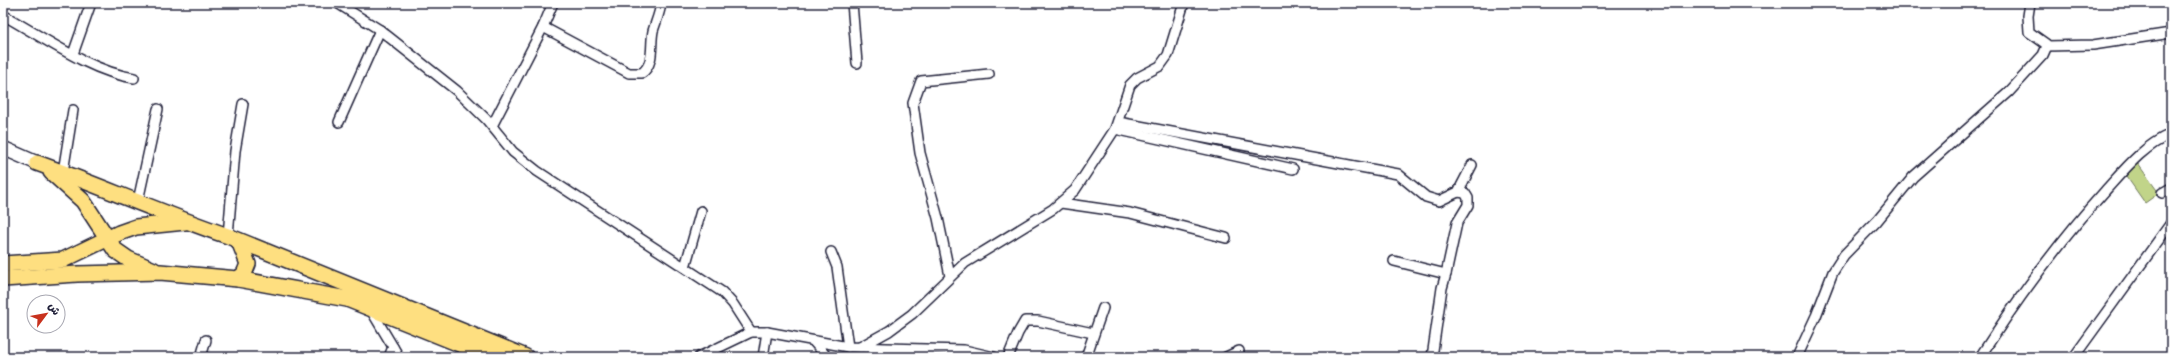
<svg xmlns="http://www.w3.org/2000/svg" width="2174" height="360" viewBox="0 0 2174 360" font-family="Dekko,'Playpen Sans Arabic',sans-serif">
<rect width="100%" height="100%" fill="#fff"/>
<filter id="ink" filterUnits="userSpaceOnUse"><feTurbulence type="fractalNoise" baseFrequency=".025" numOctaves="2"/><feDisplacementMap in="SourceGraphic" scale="8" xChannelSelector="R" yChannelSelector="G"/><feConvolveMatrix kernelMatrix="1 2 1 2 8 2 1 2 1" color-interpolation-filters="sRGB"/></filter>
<g filter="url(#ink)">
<polygon fill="#c1d489" stroke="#727b62" points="2138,164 2159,193 2145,203 2124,173"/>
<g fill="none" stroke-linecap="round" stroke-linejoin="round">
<g stroke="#22223b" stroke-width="12">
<g id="minor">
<polyline points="337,3 380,30 457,91 486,119 513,152 537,171 722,292 733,304 751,332"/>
<polyline points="852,3 857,63"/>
<path d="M3 15C43 37 89 71 134 78"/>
<path d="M543 27 629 73H642C655 63 650 45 653 31 656 21 660 13 661 3"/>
<polyline points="2047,46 2093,45 2171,33"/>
<polyline points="73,54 91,3"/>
<polyline points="339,122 380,30"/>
<polyline points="1118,122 1398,174 1426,197 1439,201 1458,192 1472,165"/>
<polyline points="492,126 543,27 553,3"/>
<polyline points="1115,129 1293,169"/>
<polyline points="63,172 73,110"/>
<polyline points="2162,193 2171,188"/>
<polyline points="138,201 158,109"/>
<polyline points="1061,203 1130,213 1226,238"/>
<polyline points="228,236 235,151 243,104"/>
<polyline points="831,252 837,267 848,347"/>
<polyline points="1394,261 1446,274 1442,288 1432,357"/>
<polyline points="685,267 701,211"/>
<polyline points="1446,274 1457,223 1468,205 1468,198 1465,193 1458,192"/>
<polyline points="950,276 938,218 920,153 913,103 921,81 989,74"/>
<polyline points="371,310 399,357"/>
<polyline points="814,342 827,357"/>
<polyline points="860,347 889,331 912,314 965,263 1053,209 1075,190 1115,129 1130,85 1137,78 1160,66 1168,55 1184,3"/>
<polyline points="201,357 206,340"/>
<polyline points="389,357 393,347"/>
<polyline points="699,357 751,332 767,332 848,347 964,350 994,357"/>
<polyline points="763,357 767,332"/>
<polyline points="1008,357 1018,333 1025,321 1038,321 1093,333"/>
<polyline points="1086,357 1103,308"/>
<polyline points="1226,357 1239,351"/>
<polyline points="1797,357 1816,316 1833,272 1844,255 1877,221 1913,177 2009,92 2043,55 2047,46 2046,44 2029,32 2028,16 2030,3"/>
<path d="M1980 357C2018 298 2058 243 2105 191 2125 169 2143 146 2171 134"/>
<polyline points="2074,357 2171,223"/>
</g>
</g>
<g stroke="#22223b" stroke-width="16">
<polyline id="secondary" points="3,148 37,163"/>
</g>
<g stroke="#22223b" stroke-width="18">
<g id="trunk">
<path d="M37 163C101 186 163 214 228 236L526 357"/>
<polyline points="51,172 83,201 115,250 128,259 154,270"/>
<polyline points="3,264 63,260 119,233 136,227 185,222"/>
<polyline points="3,279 77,274 160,272 238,279 347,299 492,357"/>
<polyline points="238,279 244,274 248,264 239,241"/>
</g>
</g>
<use href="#minor" stroke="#fff" stroke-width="9"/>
<use href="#secondary" stroke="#fff" stroke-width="13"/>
<use href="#trunk" stroke="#fedf80" stroke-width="15"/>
</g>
</g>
<rect width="2174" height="360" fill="none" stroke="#fff" stroke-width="16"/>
<rect x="8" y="8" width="2158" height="344" fill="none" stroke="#22223b" stroke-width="1.5" filter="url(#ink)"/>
<g transform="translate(46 314) rotate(58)"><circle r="19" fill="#ffffff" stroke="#a7a7b1"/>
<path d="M0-3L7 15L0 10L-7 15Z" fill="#c8321e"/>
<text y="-6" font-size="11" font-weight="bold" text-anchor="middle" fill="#22223b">ش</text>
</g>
</svg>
